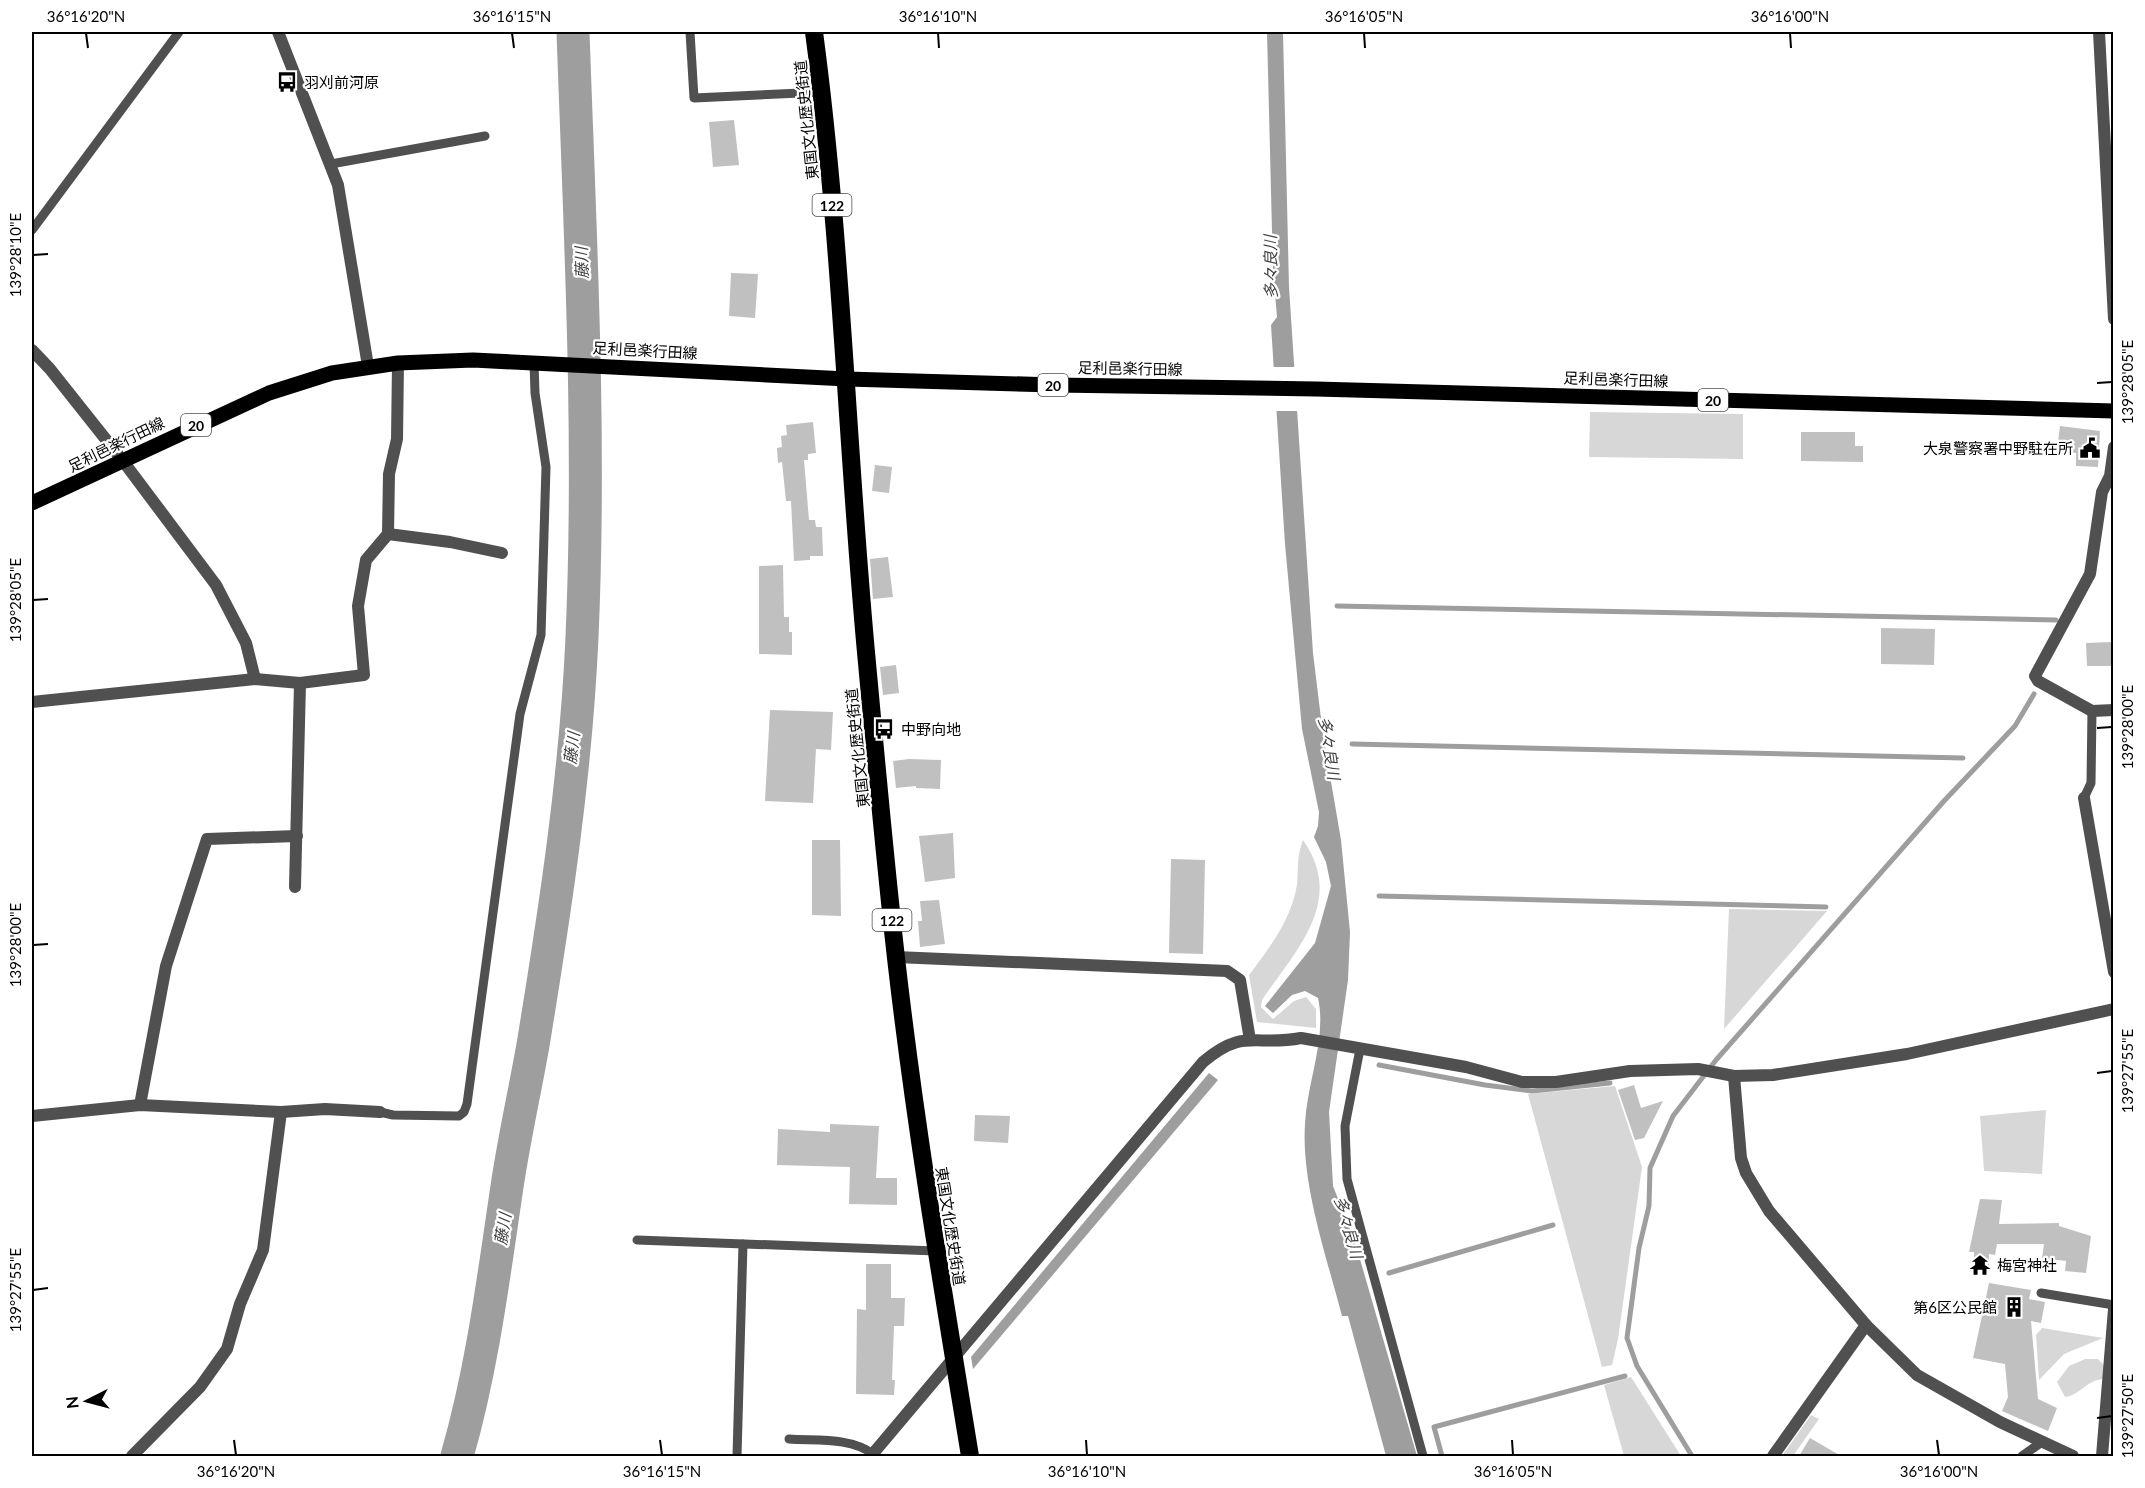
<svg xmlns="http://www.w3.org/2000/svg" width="2145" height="1488" viewBox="0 0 2145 1488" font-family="Lato,'Noto Sans JP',sans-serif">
<rect width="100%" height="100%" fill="#fff"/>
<g fill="#d7d7d7">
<polygon points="1590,412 1743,414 1743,459 1589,457"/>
<path d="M1303 840C1346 901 1296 950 1262 1000L1261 1007 1273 1019 1294 1001 1306 997 1316 1009V1028L1257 1022 1249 975C1270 947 1291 920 1297 885 1299 867 1296 859 1303 840Z"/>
<polygon points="1729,909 1827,911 1724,1029"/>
<polygon points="1615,1086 1642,1167 1618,1339 1612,1365 1602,1367 1528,1094"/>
<polygon points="2046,1110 2042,1174 1984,1171 1980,1116"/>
<polygon points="2042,1328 2103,1338 2064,1354 2039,1380 2036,1335"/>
<path d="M2085 1359H2098L2105 1366 2103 1379C2087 1380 2080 1395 2065 1397L2057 1382 2069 1366Z"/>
<polygon points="1631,1377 1681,1456 1624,1456 1604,1385"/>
<polygon points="1811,1415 1819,1419 1793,1456 1782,1456"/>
</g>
<g fill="#9e9e9e">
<path d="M1267 32H1283L1289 287 1313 653 1323 735 1341 840 1350 932 1348 980 1329 1112 1333 1186 1355 1242 1417 1456H1386L1348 1316H1342C1327 1258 1301 1184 1305 1124 1307 1082 1327 1038 1318 998L1305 991 1292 995 1273 1013 1265 1006 1315 943 1331 886 1326 862 1314 837 1318 826 1319 812 1302 729 1285 544 1271 325 1277 317 1273 271Z"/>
<polygon points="1209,1073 1218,1080 973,1369 971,1357"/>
</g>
<polygon fill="#fff" points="1271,367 1299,367 1300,411 1273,411"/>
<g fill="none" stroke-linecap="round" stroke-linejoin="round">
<g stroke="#9e9e9e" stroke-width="5">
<polyline points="1337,606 2056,620"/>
<polyline points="1352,744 1963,758"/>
<polyline points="1379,896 1826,907"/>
<polyline points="1379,1065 1485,1085 1532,1091 1610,1083"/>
<polyline points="1389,1273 1553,1225"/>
<polyline points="1442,1456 1434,1427 1625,1376"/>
<polyline points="1692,1456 1637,1366 1627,1338 1639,1248 1649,1206 1650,1168 1673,1116 1716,1060 1944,801 2015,726 2034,694"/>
</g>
<path stroke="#9e9e9e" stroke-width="33" d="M457 1456C483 1366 494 1273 508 1180 515 1135 525 1090 533 1045 555 911 576 774 582 637 591 435 580 233 573 32"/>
</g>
<g fill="#c0c0c0">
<polygon points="734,120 739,165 713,167 709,122"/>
<polygon points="731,273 758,274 755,318 729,316"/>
<polygon points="813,422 816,453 808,454 808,460 804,460 809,520 815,520 816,527 822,527 823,556 810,556 810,560 794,561 791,501 786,501 782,462 778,463 777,448 782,447 781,436 787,435 786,425"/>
<polygon points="2060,426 2100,431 2098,467 2076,466 2076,453 2057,451"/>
<polygon points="1801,432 1855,432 1855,446 1863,446 1863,462 1801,461"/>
<polygon points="875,465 892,467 889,493 872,491"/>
<polygon points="888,557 893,597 873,599 870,559"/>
<polygon points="783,565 784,617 789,617 789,632 792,632 792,655 759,654 759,566"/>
<polygon points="1881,628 1935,629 1934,665 1881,664"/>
<polygon points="2112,642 2112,666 2087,666 2086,643"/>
<polygon points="896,665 899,693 883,695 880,667"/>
<polygon points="770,710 833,712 831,750 816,749 813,803 765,801"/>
<polygon points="909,759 941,760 940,789 916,788 916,786 896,788 893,761"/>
<polygon points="953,833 955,878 925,882 919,836"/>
<polygon points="812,840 840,840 841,916 812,915"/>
<polygon points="1171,859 1205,860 1203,954 1169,953"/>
<polygon points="939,900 945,944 920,947 918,921 922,921 920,901"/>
<polygon points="1634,1085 1641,1108 1663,1101 1644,1138 1635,1140 1618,1090"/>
<polygon points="975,1115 1010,1116 1008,1143 974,1141"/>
<polygon points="830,1124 879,1126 876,1178 897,1178 897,1205 849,1204 850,1167 777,1165 778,1129 830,1132"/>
<polygon points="1980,1199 2002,1200 1999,1224 2059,1223 2059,1226 2091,1236 2086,1273 2065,1271 2066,1261 2042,1258 2044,1244 1997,1244 1995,1255 1989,1254 1989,1270 1974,1270 1974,1252 1969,1252"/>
<polygon points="866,1264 891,1264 891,1298 905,1298 904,1326 894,1326 892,1380 895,1380 894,1395 856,1394 857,1309 866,1310"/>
<polygon points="1989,1283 2031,1290 2029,1299 2045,1302 2041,1323 2031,1321 2038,1399 2057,1408 2048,1431 2002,1411 2008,1397 2005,1364 1973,1358"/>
<polygon points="1810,1438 1841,1456 1799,1456"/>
</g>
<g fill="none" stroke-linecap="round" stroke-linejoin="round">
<g stroke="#505050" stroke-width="9">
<polyline points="690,32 694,98 823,92"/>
<polyline points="331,164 485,136"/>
<polyline points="32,230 179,32"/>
<polyline points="2084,798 2091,783 2092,711"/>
<polyline points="1360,1049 1345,1126 1347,1179 1423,1456"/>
<polyline points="380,1112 393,1115 459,1116 464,1112 467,1104 520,714 541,635 546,467 535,393 534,363"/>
<polyline points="637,1240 936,1251"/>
<polyline points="2041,1293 2114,1305"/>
<path d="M789 1439C817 1441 850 1437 873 1454"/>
<polyline points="737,1456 743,1244"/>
<polyline points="2022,1456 2042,1442"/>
</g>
<g stroke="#505050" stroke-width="12">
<polyline points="278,32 338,185 368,366"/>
<polyline points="2099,32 2114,319"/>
<polyline points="32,350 50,369 123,461 216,585 246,643 255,679"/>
<polyline points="2114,447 2110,476 2102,492 2090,574 2035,676 2038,681 2092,711 2114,710"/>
<polyline points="388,534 450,542 502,553"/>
<polyline points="32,702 255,679 300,683 364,675 358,606 366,560 388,534 389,474 397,439 398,363"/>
<polyline points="2084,798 2114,972"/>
<polyline points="295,887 300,683"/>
<polyline points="896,957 1227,971 1240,980 1250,1040"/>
<polyline points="1734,1076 1741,1158 1746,1173 1769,1211 1866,1325 1917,1375 2000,1422 2073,1456"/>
<polyline points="140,1105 166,966 207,839 297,836"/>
<polyline points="32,1116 140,1105 281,1112 325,1109 380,1112"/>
<polyline points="132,1456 200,1387 227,1349 240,1304 263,1250 281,1112"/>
<path d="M871 1456 1203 1062C1244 1027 1255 1047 1301 1038L1466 1067 1522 1082H1556L1630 1071 1698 1069 1734 1076 1773 1075 1907 1054 2114 1009"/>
<polyline points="1773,1456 1866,1325"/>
<polyline points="2102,1456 2114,1309"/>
</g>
<polyline stroke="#000" stroke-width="15" points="32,503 269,393 332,373 398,363 473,360 847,379 1055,385 1316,389 2114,411"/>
<path stroke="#000" stroke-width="18" d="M814 32C842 241 847 453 867 663 876 761 885 860 896 958 915 1125 943 1291 970 1456"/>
</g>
<path fill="none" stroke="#000" stroke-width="2" d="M86 33 88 48M512 33 514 48M938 33 939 48M1364 33 1365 48M1790 33 1791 48M33 255 48 254M2097 383 2112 382M33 600 48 599M2097 728 2112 727M33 945 48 944M2097 1073 2112 1071M33 1290 48 1288M2097 1418 2112 1416M234 1440 236 1455M660 1440 662 1455M1086 1440 1087 1455M1512 1440 1513 1455M1937 1440 1939 1455"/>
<defs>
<g id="bus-bare" transform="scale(1.62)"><path d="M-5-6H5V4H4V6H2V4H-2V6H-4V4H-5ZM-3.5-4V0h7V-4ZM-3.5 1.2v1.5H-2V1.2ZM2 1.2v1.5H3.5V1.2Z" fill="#000" stroke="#fff" stroke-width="2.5" paint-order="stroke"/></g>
<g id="civic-bare" transform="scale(1.62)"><path d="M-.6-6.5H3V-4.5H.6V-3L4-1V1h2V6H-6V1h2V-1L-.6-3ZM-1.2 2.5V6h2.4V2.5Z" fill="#000" stroke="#fff" stroke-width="2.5" paint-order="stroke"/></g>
<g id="temple-bare" transform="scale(1.62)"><path d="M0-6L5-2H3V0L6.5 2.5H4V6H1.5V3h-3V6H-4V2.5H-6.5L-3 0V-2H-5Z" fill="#000" stroke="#fff" stroke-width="2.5" paint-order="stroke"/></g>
<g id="building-bare" transform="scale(1.62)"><path d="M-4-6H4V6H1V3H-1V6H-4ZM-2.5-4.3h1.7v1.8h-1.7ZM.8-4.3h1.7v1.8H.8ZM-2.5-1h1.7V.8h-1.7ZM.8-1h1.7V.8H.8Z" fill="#000" stroke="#fff" stroke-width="2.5" paint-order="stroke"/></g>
</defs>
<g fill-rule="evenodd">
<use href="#bus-bare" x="287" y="82"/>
<use href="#civic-bare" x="2090" y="448"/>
<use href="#bus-bare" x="884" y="729"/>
<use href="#temple-bare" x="1980" y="1265"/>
<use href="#building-bare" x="2014" y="1307"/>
</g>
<g text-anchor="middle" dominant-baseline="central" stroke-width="4.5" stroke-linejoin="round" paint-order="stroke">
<g fill="#fff" stroke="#4c4c4c" stroke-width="1.5">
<rect x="812.5" y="194" width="39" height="22" rx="4.5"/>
<rect x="1038" y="374" width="30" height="22" rx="4.5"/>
<rect x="1698" y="389" width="30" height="22" rx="4.5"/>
<rect x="181" y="414" width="30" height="22" rx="4.5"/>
<rect x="872.5" y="909" width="39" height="22" rx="4.5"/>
</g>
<g font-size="14" font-weight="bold" fill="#000">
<text x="832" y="205">122</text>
<text x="1053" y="385">20</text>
<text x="1713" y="400">20</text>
<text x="196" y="425">20</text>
<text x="892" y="920">122</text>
</g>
<g font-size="15" fill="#000" stroke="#fff" text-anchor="start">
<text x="304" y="82">羽刈前河原</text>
<text x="2073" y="448" text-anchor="end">大泉警察署中野駐在所</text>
<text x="901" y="729">中野向地</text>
<text x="1997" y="1265">梅宮神社</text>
<text x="1997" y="1307" text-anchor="end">第6区公民館</text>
</g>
<g font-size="15" fill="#000" stroke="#fff">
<text transform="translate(806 120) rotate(-96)">東国文化歴史街道</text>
<text transform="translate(645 350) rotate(3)">足利邑楽行田線</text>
<text transform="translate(1130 368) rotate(1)">足利邑楽行田線</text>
<text transform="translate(1616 379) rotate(2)">足利邑楽行田線</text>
<text transform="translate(116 444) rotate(-26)">足利邑楽行田線</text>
<text transform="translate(857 748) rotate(-96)">東国文化歴史街道</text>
<text transform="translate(951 1226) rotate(81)">東国文化歴史街道</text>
</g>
<g font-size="16" font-style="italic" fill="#3f3f3f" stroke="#fff">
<text transform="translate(581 263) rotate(-92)">藤川</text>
<text transform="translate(1270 267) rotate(-91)">多々良川</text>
<text transform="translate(571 748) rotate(-83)">藤川</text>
<text transform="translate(1330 748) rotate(81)">多々良川</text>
<text transform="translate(1349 1227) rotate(74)">多々良川</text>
<text transform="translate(502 1229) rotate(-81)">藤川</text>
</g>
</g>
<rect width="2145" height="1488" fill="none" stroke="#ffffff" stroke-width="66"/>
<g transform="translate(87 1401) rotate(264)" stroke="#ffffff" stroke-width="4.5" paint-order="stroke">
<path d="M0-4.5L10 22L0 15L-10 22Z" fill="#000000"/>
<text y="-9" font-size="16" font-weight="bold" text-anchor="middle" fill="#000000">N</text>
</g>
<rect x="33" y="33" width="2079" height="1422" fill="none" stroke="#000" stroke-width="2"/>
<g font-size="15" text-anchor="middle" fill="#000">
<text x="86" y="22">36°16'20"N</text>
<text x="512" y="22">36°16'15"N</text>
<text x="938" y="22">36°16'10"N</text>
<text x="1364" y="22">36°16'05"N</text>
<text x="1790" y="22">36°16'00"N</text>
<text transform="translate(16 255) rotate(-90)" y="5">139°28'10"E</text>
<text transform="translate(2128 382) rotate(-90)" y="5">139°28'05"E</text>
<text transform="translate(16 600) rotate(-90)" y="5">139°28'05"E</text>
<text transform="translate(2128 727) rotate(-90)" y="5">139°28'00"E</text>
<text transform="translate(16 945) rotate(-90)" y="5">139°28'00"E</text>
<text transform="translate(2128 1071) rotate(-90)" y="5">139°27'55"E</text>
<text transform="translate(16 1290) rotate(-90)" y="5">139°27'55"E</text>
<text transform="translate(2128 1416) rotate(-90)" y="5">139°27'50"E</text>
<text x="236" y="1477">36°16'20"N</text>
<text x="662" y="1477">36°16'15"N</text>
<text x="1087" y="1477">36°16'10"N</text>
<text x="1513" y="1477">36°16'05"N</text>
<text x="1939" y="1477">36°16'00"N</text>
</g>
</svg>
